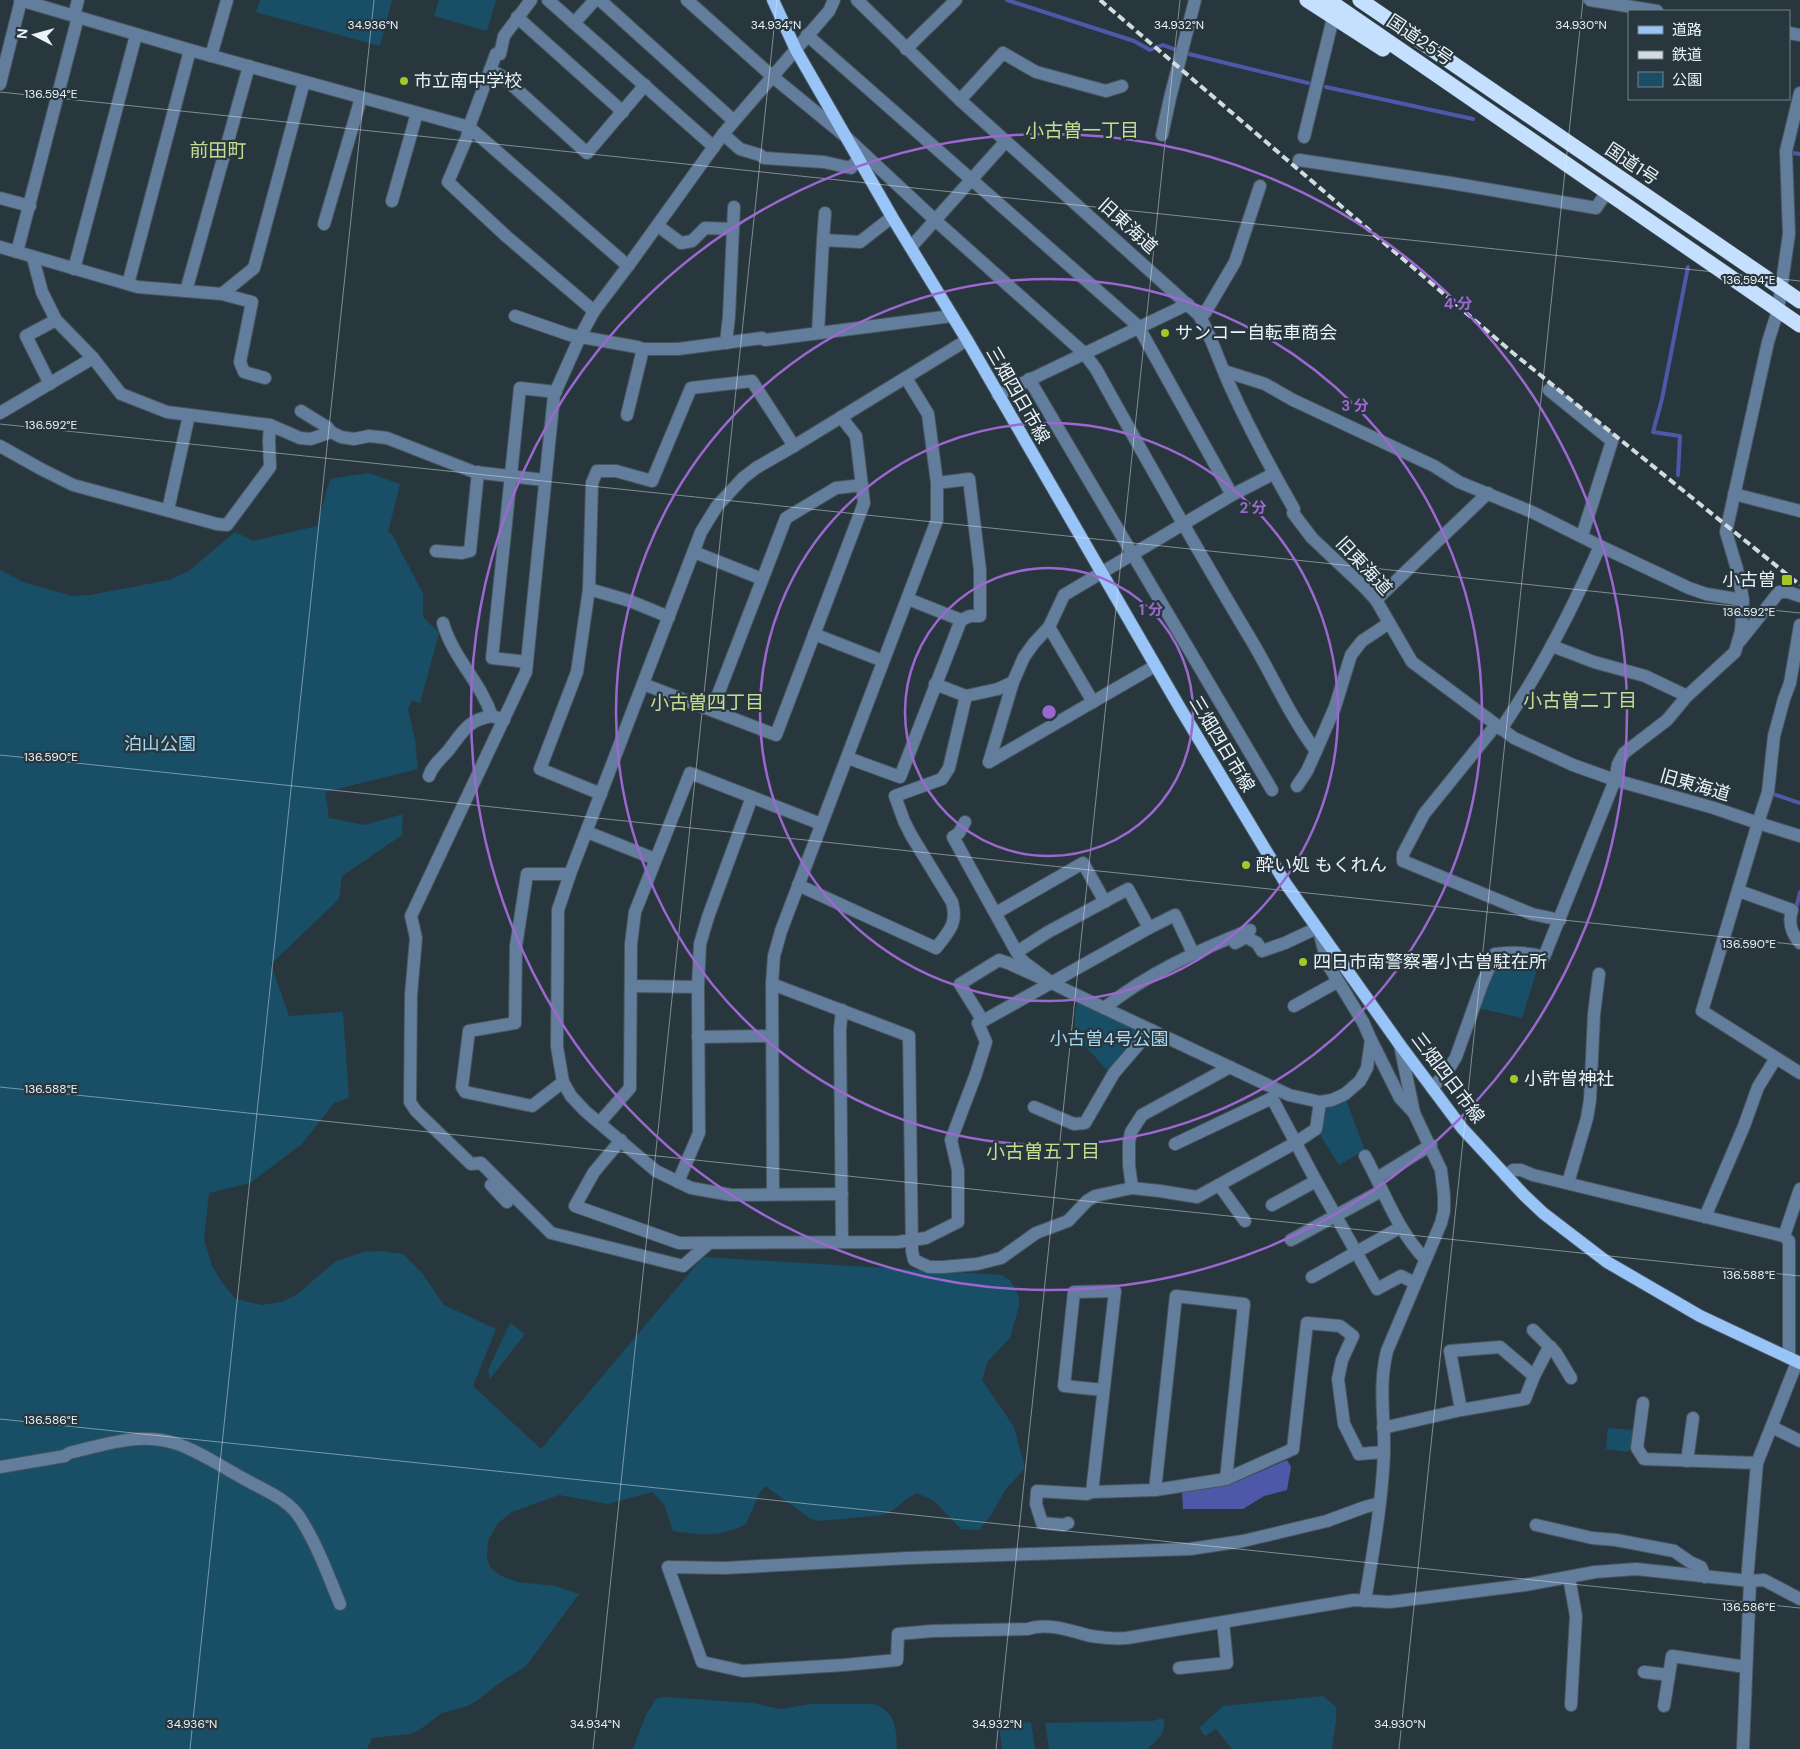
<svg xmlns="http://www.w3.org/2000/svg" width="1800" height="1749" viewBox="0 0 1800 1749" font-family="'DM Sans','Noto Sans JP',sans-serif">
<rect width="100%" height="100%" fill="#28373e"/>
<g fill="#194e67">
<polygon points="260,0 392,0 380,46 256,12"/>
<polygon points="439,0 496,0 487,31 434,16"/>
<path d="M368 473 400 484 388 532 392 534 423 594V617L439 633 420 703 412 700 408 709 415 740 418 769 325 792 329 818 365 825 403 814 402 835 342 876 339 899 271 964 289 1016 343 1012 349 1098 334 1103 302 1144 250 1183 209 1193 204 1239 212 1266 223 1284 235 1298 244 1301 262 1305 281 1302 296 1295 335 1262 363 1252 381 1251 403 1254 422 1273 444 1305 496 1329 473 1386 541 1449 703 1257 1002 1275 1010 1280 1015 1288 1019 1298V1306L1010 1338 988 1361 982 1380 1014 1427 1025 1468 1006 1489 991 1515 979 1530 961 1529 934 1501 917 1493C904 1498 897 1510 883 1515L820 1521 811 1519 765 1486 759 1494 746 1524C717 1538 703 1535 673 1531L664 1504 652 1492 608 1504 559 1495 512 1512 497 1524 488 1541 487 1560 491 1568 499 1575 517 1582 555 1586 579 1594 526 1666 501 1682 476 1701 468 1706 442 1713 418 1731 409 1734 372 1738 367 1749H0V570L23 582 72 596 90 595 169 580 189 571 235 532 253 541 317 526 330 479Z"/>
<polygon points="1508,955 1540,960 1522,1018 1478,1008 1498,959"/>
<polygon points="1078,998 1146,1032 1109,1072 1075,1035 1075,1014"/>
<polygon points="1346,1100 1365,1150 1339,1165 1319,1133 1326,1106"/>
<polygon points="510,1323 525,1334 490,1379 488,1370"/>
<polygon points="1608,1428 1634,1430 1631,1449 1627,1452 1606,1449"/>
<polygon points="1323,1696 1336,1707 1336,1721 1332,1749 1232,1749 1216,1729 1205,1736 1199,1728 1223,1706"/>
<path d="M664 1697 753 1703 781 1709 810 1704H874C896 1712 896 1728 897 1749H633L646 1715 656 1699Z"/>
<path d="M1163 1718C1168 1732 1157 1740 1147 1749H1049L1045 1723 1152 1721Z"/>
<polygon points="1031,1722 1035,1749 1002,1749 999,1725"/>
</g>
<polygon fill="#4e58a9" points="1287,1460 1291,1467 1287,1490 1264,1496 1243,1509 1183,1509 1182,1491 1229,1485"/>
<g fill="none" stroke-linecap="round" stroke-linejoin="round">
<g stroke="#4e58a9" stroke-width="4">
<polyline points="1007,0 1134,41 1150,50 1163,45 1179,51"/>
<polyline points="1189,54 1308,83"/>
<polyline points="1326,87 1473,119"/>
<polyline points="1793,153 1800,154"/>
<polyline points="1678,475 1680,436 1653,432 1662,399 1688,267"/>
<polyline points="1770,793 1800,803"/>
<polyline points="1796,909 1800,892"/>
</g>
<g stroke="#47555c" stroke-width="14">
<g id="minor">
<polyline points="20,0 190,50 469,127 628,266"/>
<polyline points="531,0 504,36 500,54 496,54 469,127 467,137 448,182 506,236 594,311"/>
<polyline points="548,0 714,147"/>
<polyline points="600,0 734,121"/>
<path d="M687 0 773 77 845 136 935 220 1084 353 1096 369C1147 461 1199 553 1253 643 1274 679 1291 718 1316 751L1307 771 1297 786"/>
<path d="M857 0 960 100 1199 315C1212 338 1219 362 1230 386 1249 428 1271 469 1294 509L1293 513 1312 538 1364 587 1376 600 1412 662 1514 738 1573 765 1615 780 1714 808 1758 823 1702 1011 1800 1073"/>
<polyline points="1590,0 1657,11"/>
<polyline points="74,16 78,0"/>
<polyline points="517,17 623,112"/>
<polyline points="574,23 595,0"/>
<polyline points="1789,33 1800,35"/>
<polyline points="807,35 1138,326 1232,495"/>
<polyline points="906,49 956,0"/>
<polyline points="211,56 227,0"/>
<polyline points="490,70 502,76 587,153 645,85"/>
<polyline points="0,84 21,0"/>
<polyline points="960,100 1003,53 1036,72 1106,91 1122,86"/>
<polyline points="723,134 740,149 760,155 764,158 824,162 851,168 858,159"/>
<polyline points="1162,135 1170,98 1195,0"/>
<polyline points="1304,137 1333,18"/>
<polyline points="1299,160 1451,183 1596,208 1606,193"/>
<polyline points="0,198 30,206"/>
<polyline points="392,201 417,113"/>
<polyline points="324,224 361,98"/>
<polyline points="658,226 681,243 692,241 705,228 733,229"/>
<polyline points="823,240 825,213"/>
<polyline points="0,247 138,287 222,294 254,268 304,82"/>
<polyline points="911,247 1006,141"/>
<polyline points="17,252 78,17"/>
<polyline points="33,258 42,292 56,320 93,358 121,394 167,412 270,425 300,438 311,439 331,432 341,437 354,439 369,436 387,438 474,472 544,480"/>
<polyline points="74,269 136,35"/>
<polyline points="128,284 190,50"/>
<polyline points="186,291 249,66"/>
<polyline points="222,294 252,302 240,362 244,372 265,378"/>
<polyline points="1199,315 1205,313 1235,262 1260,186"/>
<polyline points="515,316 570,335 637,347 643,349 678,349 762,338 765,340 952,316"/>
<polyline points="818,333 823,240 860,242 892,217"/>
<polyline points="726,343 729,316 734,207"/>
<polyline points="1224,371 1265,384 1293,400 1434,466 1459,482 1532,512 1600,546 1689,588 1706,594 1743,600"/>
<polyline points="1029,379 1272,790"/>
<polyline points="50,384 26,336 56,320"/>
<polyline points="1549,390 1612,441 1582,536"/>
<polyline points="998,395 1188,304"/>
<polyline points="301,411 327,427 331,432"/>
<polyline points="0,413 93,358"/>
<polyline points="627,415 643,349"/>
<polyline points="0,446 41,469 73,485 217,524 227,525 270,467 269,441 270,425"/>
<polyline points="1734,494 1800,511"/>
<polyline points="168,510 189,415"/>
<polyline points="436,551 462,553 470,551 478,472"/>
<polyline points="694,552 762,579"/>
<polyline points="589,589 630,601 669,617"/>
<polyline points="908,599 961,620 970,616 980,616 980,570 969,479 937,483"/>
<polyline points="1376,600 1488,493"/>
<path d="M443 623C453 658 480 681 492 716L504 720"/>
<polyline points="1800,625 1790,683 1784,699 1774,736 1768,792 1758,823 1800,836"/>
<polyline points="1049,627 1093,702"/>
<polyline points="814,634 883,661"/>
<polyline points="1740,641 1779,592 1788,592 1800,596"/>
<polyline points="1552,646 1594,662 1645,676 1687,696"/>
<polyline points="527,662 492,658 520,388 556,392"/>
<polyline points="643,684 776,735 864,503 856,436 841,417"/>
<polyline points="966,696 998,689 1013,682"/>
<polyline points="712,710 786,518 836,488 862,485"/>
<polyline points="1496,725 1424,814 1403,854 1403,861 1532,914 1560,920"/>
<path d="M1501 729C1541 671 1572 610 1600 546"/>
<polyline points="1316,751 1335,707 1351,655 1362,641 1389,623"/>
<polyline points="848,758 900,777 961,620"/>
<polyline points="989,762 1013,682 1024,657 1034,643 1049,627 1064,595 1232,495 1273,474"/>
<polyline points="989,762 1155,666"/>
<path d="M429 776C432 766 440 760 447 752 462 734 466 720 492 716"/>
<polyline points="601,794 540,769 577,672 589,589 592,483 597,471 616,471 652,481 691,388 752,381 794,446"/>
<polyline points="965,822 959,833 953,837 1020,958 1024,962 1052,983 1068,991 1289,1095 1320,1102 1332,1100 1345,1094 1360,1081 1367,1068 1371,1040 1363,1022 1327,963 1320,934"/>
<polyline points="587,832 655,859"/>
<path d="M798 885 936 948C949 931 958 924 952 902L911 835 904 821 895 796 942 779 949 768 966 696 935 684"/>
<path d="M1739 891 1792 910C1788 923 1791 933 1800 943"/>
<polyline points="996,913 1083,863 1105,902"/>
<polyline points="1235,943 1246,937 1257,943 1262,951 1285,943 1317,928"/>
<polyline points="1017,952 1048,932 1128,889 1149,928"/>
<polyline points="772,984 909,1036 912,1251 914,1260 929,1267 943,1267 977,1264 1001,1258 1036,1233 1068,1221 1087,1201 1095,1196 1132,1188 1160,1191 1197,1197 1295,1143 1316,1129 1320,1102"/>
<polyline points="631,986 698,987"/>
<polyline points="1294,1006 1337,982"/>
<path d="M1104 1008C1149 973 1196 951 1250 930"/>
<polyline points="842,1010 840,1029 842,1242"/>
<polyline points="983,1021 1149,928 1175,915 1193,953"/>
<polyline points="698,1037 772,1036"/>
<polyline points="1371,1040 1400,1098 1414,1113"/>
<polyline points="563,1082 532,1106 465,1092 462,1087 469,1031 515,1023 516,946 527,874 570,874"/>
<path d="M1432 1088 1447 1072 1456 1057 1482 984 1495 954C1512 952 1529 952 1544 957L1615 780 1618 764 1624 753 1667 720 1687 696 1735 652 1741 631 1743 600 1737 569 1726 532 1768 342 1778 310 1789 234 1786 151 1800 93"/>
<polyline points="1034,1107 1074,1124 1085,1123 1114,1073 1151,1030"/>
<polyline points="600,1122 630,1088 631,944 635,912 690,773 821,824"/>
<polyline points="621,1140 594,1172 575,1206 679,1243 898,1242 926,1238 958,1222 958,1170 951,1140 976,1074 986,1042 978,1023 983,1021 960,984 999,960 1008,963 1052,983"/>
<polyline points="1175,1144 1272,1098 1316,1181 1377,1289 1401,1276 1415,1283"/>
<path d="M1365 1156C1384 1191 1397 1230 1425 1259"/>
<polyline points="1506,1176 1513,1170 1521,1170 1533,1175 1784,1236 1789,1241 1789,1358"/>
<polyline points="1377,1178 1431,1145"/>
<polyline points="678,1182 699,1133 698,987 700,944 708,917 752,797"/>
<polyline points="1568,1183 1587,1118 1590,1100 1594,1014 1599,974"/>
<polyline points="491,1185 507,1202"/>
<polyline points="1219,1185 1245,1221"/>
<polyline points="1132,1188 1129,1165 1129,1142 1131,1132 1142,1115 1230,1067"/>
<polyline points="773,1194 772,984 774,956 781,931 937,520 937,483 928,414 906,378"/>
<polyline points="842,1194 731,1195 691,1188 656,1171 585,1111 571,1096 563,1082 557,1047 558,910 570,874 701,532 717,506 743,478 756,468 794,446 967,340"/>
<polyline points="1272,1205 1316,1181"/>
<polyline points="1705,1217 1744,1126 1758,1087 1776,1058"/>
<polyline points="1784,1236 1800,1189"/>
<polyline points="1291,1240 1381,1191"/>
<polyline points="708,1244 683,1266 551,1233 481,1163 471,1164 416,1111 410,1102 411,995 416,938 411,916 526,672 554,395 580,337 594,311 628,266 723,134 829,11 834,0"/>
<polyline points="1312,1277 1401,1227"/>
<polyline points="1533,1330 1556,1353 1571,1378"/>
<polyline points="1534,1376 1547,1351 1551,1347"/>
<polyline points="1103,1390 1064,1386 1074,1292 1115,1291 1092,1492 1155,1490 1226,1479 1293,1449 1307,1323 1340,1326 1353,1336 1342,1360 1338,1379 1344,1424 1359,1454 1384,1452"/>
<polyline points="1643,1403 1637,1448 1644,1459 1757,1463"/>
<polyline points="1772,1427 1800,1441"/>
<polyline points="1383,1428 1461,1410 1525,1399 1534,1376 1500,1347 1450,1351 1461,1410"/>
<polyline points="1687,1461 1693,1418"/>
<path d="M0 1467 65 1456 69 1453C103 1445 139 1432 174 1443 196 1449 227 1470 248 1481 266 1491 289 1500 300 1518 317 1544 328 1575 340 1604"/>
<polyline points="1155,1490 1176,1296 1244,1304 1226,1479"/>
<path d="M1380 1503 1365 1507 1327 1521 1243 1541 1190 1549 909 1558 725 1568 668 1567 702 1662 743 1671 844 1665 897 1660 898 1634 932 1631 1028 1629C1048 1622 1071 1631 1091 1636 1103 1638 1115 1639 1127 1638L1354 1600 1390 1602 1525 1585 1595 1572 1636 1569 1750 1581 1764 1580 1800 1599"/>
<polyline points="1068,1523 1064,1525 1042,1523 1036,1504 1037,1491 1087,1494 1092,1492"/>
<polyline points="1536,1525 1592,1538 1616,1540 1674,1551 1690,1562 1701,1567 1705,1577"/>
<polyline points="1569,1577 1576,1616 1571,1705"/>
<polyline points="1747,1581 1757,1463 1797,1362"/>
<path d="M1365 1601C1373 1552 1382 1503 1384 1453 1385 1418 1378 1387 1387 1351L1441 1223 1444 1211V1195L1441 1170 1414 1113 1400 1045"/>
<polyline points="1179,1668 1227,1663 1223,1622"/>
<polyline points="1644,1672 1669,1675"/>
<polyline points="1664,1706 1672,1656 1746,1667"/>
<polyline points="1743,1749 1750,1581"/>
</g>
</g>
<g stroke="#47555c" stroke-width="14">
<polyline id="major" points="773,0 796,50 892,217 967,340 1180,708 1286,884 1400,1045 1462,1128 1523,1194 1543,1213 1607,1262 1700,1316 1800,1363"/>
</g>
<g stroke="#47555c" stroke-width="16">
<g id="highway">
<polyline points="1307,0 1383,49"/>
<polyline points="1328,0 1800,325"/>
<polyline points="1360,0 1800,301"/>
</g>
</g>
<use href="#minor" stroke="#637d9d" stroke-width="12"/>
<use href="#major" stroke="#99c4f8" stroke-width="12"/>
<use href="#highway" stroke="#c5dffe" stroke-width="15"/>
<polyline stroke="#d1dbe0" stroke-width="4" stroke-dasharray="8 4" stroke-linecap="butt" points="1100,0 1513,353 1800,585"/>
</g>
<path fill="none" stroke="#eaf3f8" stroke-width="1" stroke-opacity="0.45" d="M0 92 1800 281M0 424 1800 613M0 755 1800 945M0 1087 1800 1276M0 1419 1800 1608M190 1749 374 0M593 1749 777 0M996 1749 1180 0M1399 1749 1583 0"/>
<g fill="none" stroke="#9c68d0" stroke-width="2.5">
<circle cx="1049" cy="712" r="144"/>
<circle cx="1049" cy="712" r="289"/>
<circle cx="1049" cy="712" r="433"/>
<circle cx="1049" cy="712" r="578"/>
</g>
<g fill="#a4c826" stroke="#28373e" stroke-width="2">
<circle cx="404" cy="81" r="5"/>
<circle cx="1165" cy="333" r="5"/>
<rect x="1781" y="574" width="12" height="12" rx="2.5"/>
<circle cx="1246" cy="865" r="5"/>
<circle cx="1303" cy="962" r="5"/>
<circle cx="1514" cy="1079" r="5"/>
</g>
<g text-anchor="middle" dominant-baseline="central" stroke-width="4.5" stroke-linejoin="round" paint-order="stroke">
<g font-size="18" fill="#eaf3f8" stroke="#28373e">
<text transform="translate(1420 40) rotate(34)">国道25号</text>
<text transform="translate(1632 164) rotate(34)">国道1号</text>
<text transform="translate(1128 226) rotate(42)">旧東海道</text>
<text transform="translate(1018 395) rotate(60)">三畑四日市線</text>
<text transform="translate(1364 566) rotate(47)">旧東海道</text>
<text transform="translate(1222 744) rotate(59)">三畑四日市線</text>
<text transform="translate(1695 785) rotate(16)">旧東海道</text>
<text transform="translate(1448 1078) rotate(53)">三畑四日市線</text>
</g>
<g font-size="18" fill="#eaf3f8" stroke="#28373e" text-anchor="start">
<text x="414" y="81">市立南中学校</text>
<text x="1175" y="333">サンコー自転車商会</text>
<text x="1776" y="580" text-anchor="end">小古曽</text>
<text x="1256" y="865">酔い処 もくれん</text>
<text x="1313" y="962">四日市南警察署小古曽駐在所</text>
<text x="1524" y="1079">小許曽神社</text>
</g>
<g font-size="18" fill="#a6d7f2" stroke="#28373e">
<text x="160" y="744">泊山公園</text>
<text x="1109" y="1039">小古曽4号公園</text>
</g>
<g font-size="19" fill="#c5dc91" stroke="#28373e">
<text x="1082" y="130">小古曽一丁目</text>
<text x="218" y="150">前田町</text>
<text x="1580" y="700">小古曽二丁目</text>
<text x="707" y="702">小古曽四丁目</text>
<text x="1043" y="1151">小古曽五丁目</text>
</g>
</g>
<g font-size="12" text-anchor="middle" fill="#eaf3f8" stroke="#28373e" stroke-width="4.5" stroke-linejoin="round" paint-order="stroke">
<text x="373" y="29">34.936°N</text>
<text x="776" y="29">34.934°N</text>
<text x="1179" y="29">34.932°N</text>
<text x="1581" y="29">34.930°N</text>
<text x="51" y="98">136.594°E</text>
<text x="1749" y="284">136.594°E</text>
<text x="51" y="429">136.592°E</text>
<text x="1749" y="616">136.592°E</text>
<text x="51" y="761">136.590°E</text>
<text x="1749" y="948">136.590°E</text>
<text x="51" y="1093">136.588°E</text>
<text x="1749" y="1279">136.588°E</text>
<text x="51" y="1424">136.586°E</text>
<text x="1749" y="1611">136.586°E</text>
<text x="192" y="1728">34.936°N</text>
<text x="595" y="1728">34.934°N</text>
<text x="997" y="1728">34.932°N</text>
<text x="1400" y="1728">34.930°N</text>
</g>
<circle cx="1049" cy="712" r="8" fill="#9c68d0" stroke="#28373e" stroke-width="2.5"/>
<g font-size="15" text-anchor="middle" font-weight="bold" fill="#9c68d0" stroke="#28373e" stroke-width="4.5" stroke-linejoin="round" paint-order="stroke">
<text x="1458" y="309">4 分</text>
<text x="1355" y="411">3 分</text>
<text x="1253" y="513">2 分</text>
<text x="1151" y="615">1 分</text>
</g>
<rect x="1628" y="10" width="162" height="90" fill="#28373e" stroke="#768288"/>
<rect x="1638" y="26" width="25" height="8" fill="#99c4f8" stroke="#768288"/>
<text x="1672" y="35" font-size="15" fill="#eaf3f8">道路</text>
<rect x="1638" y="51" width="25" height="8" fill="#d1dbe0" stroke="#768288"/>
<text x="1672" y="60" font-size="15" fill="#eaf3f8">鉄道</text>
<rect x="1638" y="72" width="25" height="15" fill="#194e67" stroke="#768288"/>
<text x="1672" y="85" font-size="15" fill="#eaf3f8">公園</text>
<g transform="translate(35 35) rotate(276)" stroke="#28373e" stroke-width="4" paint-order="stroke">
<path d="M0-4L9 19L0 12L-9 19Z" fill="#eaf3f8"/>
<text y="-8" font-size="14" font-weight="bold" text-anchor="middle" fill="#eaf3f8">N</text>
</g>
</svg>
